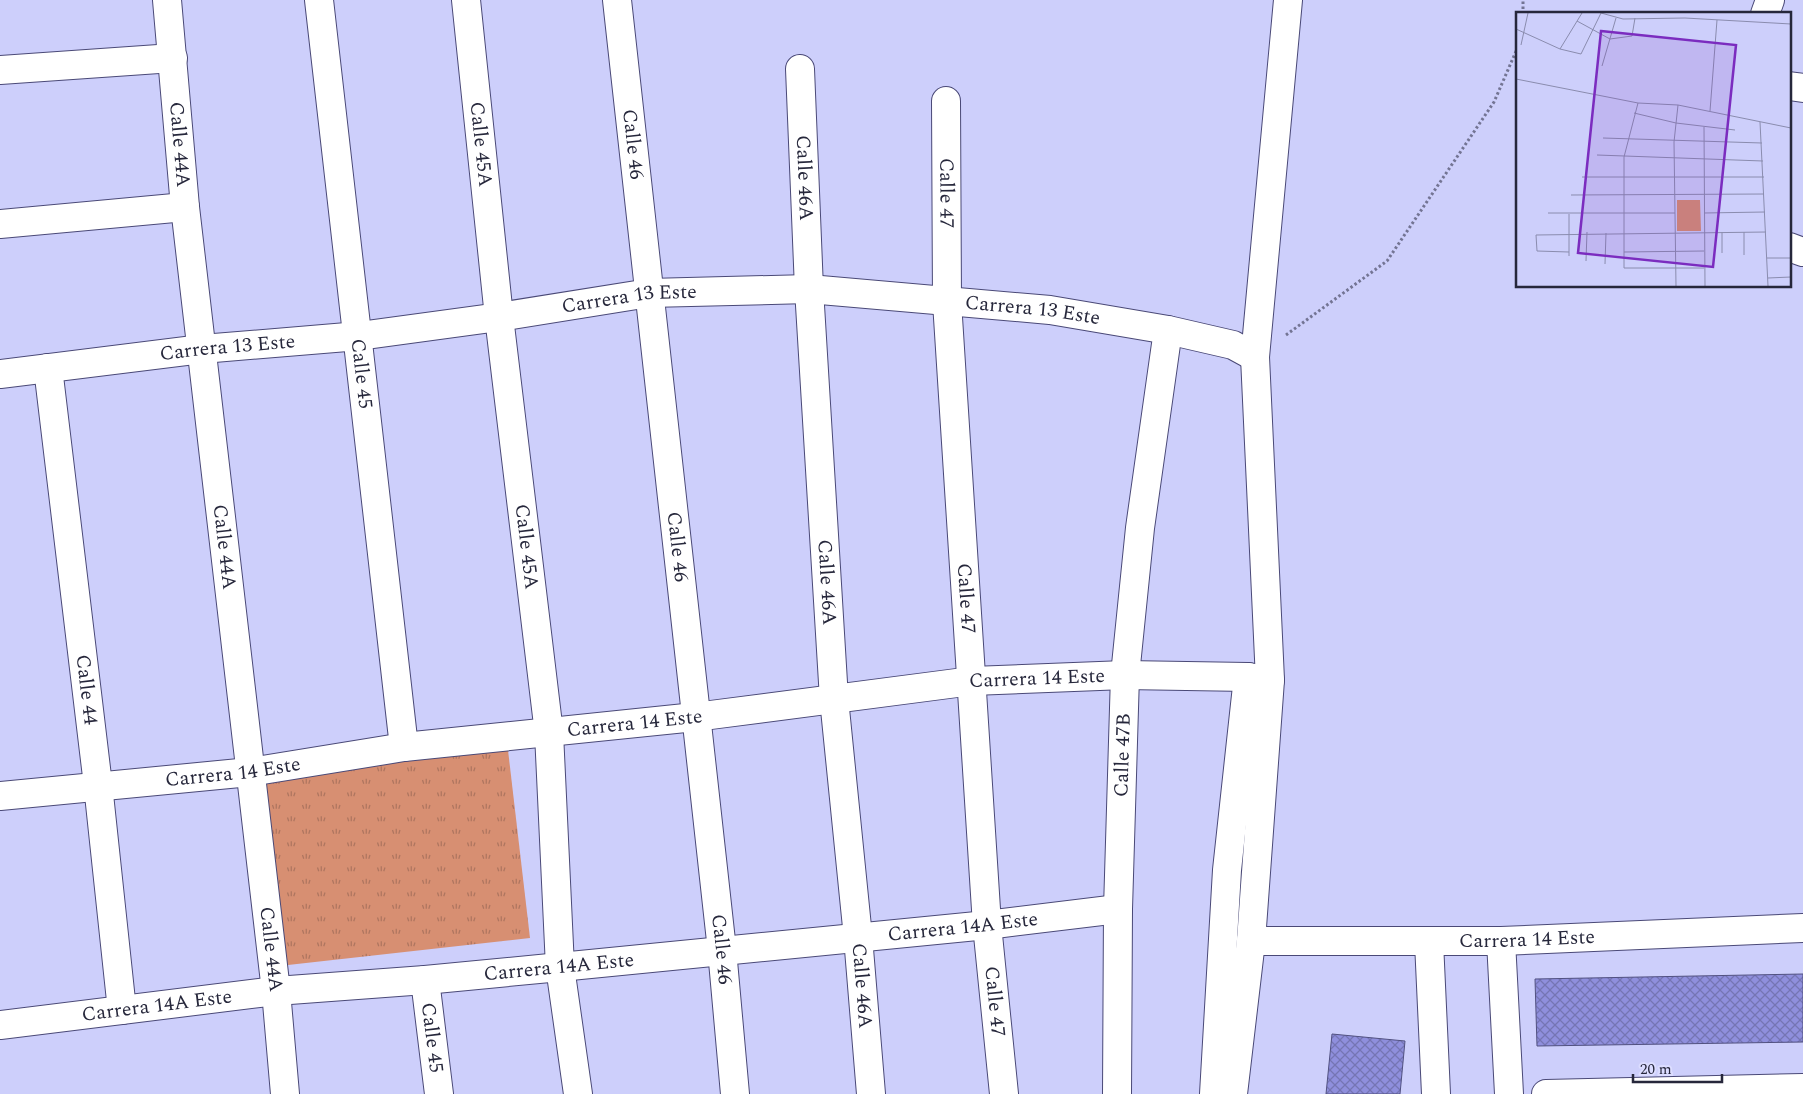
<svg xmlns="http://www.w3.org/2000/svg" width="1803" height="1094" viewBox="0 0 1803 1094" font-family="Spectral,serif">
<defs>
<pattern id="park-tufts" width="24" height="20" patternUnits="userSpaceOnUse" patternTransform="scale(1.25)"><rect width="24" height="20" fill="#d78f72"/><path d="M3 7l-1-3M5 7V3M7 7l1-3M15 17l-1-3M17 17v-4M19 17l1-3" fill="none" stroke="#ae755f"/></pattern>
<pattern id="building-cross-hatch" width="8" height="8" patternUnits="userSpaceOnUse" patternTransform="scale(1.25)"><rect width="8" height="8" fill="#8f8fdd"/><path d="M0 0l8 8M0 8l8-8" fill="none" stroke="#7575b4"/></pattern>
</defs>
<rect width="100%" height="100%" fill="#cdcffb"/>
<polygon fill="url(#park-tufts)" points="508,750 530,938 279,966 258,778"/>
<g fill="url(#building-cross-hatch)" stroke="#515180">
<polygon points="1803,974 1803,1042 1537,1046 1535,979"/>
<polygon points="1332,1034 1405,1041 1400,1094 1326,1094"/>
</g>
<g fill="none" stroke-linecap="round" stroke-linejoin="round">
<g stroke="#4a4977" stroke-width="30">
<g id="minor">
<path id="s1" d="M167 0 185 207 276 991 285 1094"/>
<path id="s2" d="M319 0 404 747"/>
<path id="s3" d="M466 0 499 317 549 733 560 967 578 1094"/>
<path id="s4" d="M617 0 722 950 735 1094"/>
<polyline points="1765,14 1770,0"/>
<path id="s5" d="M800 69 809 289 834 699 858 937 871 1094"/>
<polyline points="0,70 173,58"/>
<polyline points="1789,86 1803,88"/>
<path id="s6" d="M946 101 947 302 987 925 1004 1094"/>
<polyline points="0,224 185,207"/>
<polyline points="1789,247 1803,252"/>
<path id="s7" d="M48 368 98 785 122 1010"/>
<path id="s8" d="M0 374 202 349 359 336 499 317 649 293 809 289 1050 310 1168 330 1233 345 1255 357"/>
<path id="s9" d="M0 796 250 772 404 747 695 717 972 681 1125 675 1248 677 1270 680"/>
<path id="s10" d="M1251 941H1501L1803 928"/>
<polyline points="1501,941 1509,1094"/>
<polyline points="1429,942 1436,1094"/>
<path id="s11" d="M425 980 439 1094"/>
<path id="s12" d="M0 1025 276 991 425 980 560 967 987 925 1118 909"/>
<path id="s13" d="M1117 1094 1118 909 1125 675 1140 528 1168 330"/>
<polyline points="1214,1094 1227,870 1248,677"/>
<polyline points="1233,1094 1251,941 1270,680 1255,357 1288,0"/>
<polyline points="1546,1094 1803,1088"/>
</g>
</g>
<g stroke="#737493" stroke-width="3" stroke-dasharray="2.5 2.5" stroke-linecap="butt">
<polyline points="1523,14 1523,0"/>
<polyline points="1286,335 1387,261 1494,102 1517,49"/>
</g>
<use href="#minor" stroke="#fff" stroke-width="28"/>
</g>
<g text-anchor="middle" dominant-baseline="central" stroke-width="5" stroke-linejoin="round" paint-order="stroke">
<g font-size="20" fill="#26273b" stroke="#dcddff">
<text stroke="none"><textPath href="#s3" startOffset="145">Calle 45A</textPath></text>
<text stroke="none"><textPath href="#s4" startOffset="145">Calle 46</textPath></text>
<text stroke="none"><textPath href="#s1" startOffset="145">Calle 44A</textPath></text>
<text stroke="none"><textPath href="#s5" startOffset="109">Calle 46A</textPath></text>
<text stroke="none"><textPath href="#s6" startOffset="92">Calle 47</textPath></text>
<text stroke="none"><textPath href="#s8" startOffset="634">Carrera 13 Este</textPath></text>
<text stroke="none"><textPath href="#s8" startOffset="1039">Carrera 13 Este</textPath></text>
<text stroke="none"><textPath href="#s8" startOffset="229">Carrera 13 Este</textPath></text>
<text stroke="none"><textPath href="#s2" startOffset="376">Calle 45</textPath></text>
<text stroke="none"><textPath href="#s1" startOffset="550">Calle 44A</textPath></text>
<text stroke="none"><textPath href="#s3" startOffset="550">Calle 45A</textPath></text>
<text stroke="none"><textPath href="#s4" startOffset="550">Calle 46</textPath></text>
<text stroke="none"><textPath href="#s5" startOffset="514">Calle 46A</textPath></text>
<text stroke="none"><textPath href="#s6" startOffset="498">Calle 47</textPath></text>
<text stroke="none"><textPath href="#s9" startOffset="1044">Carrera 14 Este</textPath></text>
<text stroke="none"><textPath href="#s7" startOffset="324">Calle 44</textPath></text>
<text stroke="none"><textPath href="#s9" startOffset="639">Carrera 14 Este</textPath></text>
<text stroke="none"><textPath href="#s13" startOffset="339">Calle 47B</textPath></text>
<text stroke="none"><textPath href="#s9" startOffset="234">Carrera 14 Este</textPath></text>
<text stroke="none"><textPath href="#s12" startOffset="968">Carrera 14A Este</textPath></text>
<text stroke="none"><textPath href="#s10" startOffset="276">Carrera 14 Este</textPath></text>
<text stroke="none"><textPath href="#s1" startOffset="955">Calle 44A</textPath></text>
<text stroke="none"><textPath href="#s4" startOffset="955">Calle 46</textPath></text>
<text stroke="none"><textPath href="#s12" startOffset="562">Carrera 14A Este</textPath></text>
<text stroke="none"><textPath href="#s5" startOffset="919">Calle 46A</textPath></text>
<text stroke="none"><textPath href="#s6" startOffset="902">Calle 47</textPath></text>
<text stroke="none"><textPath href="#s12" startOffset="158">Carrera 14A Este</textPath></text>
<text stroke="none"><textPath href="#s11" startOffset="58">Calle 45</textPath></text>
</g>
</g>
<g transform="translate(1516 12)">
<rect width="275" height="275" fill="#cdcffb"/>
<path d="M161 188H184L185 219H161Z" fill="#d78f72"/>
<path fill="none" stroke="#8a8cae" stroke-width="1" d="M85 1 107 7 169 6 275 12M61 9 94 27 116 24 119 6M0 17 44 37 65 42 85 1M5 33 12 1M44 37 66 1M86 54 100 6M0 67 122 91 162 93 275 116M122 91 108 145V256H188M194 99 201 8M118 101 160 111 219 118M244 110 252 274M188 115 189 274M87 126 246 131M81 143 247 149M66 165H248M55 183 248 182M32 201H159M188 201 249 200M53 240 21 239 20 223 250 220M108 240 188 239M206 241V220M228 243V220M53 244V202M251 246H275M70 249 71 220M89 252 90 221M252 266 275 265M160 274 158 130 162 93"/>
<path fill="#7b2cbf" fill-opacity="0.15" stroke="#7b2cbf" stroke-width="2.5" d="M85 19 220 33 197 255 62 241Z"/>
<rect width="275" height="275" fill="none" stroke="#26273b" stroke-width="2.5"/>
</g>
<path d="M1633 1074v8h89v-8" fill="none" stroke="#26273b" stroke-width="2.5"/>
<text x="1640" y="1074" font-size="15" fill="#26273b" stroke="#dcddff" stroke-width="4" paint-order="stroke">20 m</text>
</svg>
